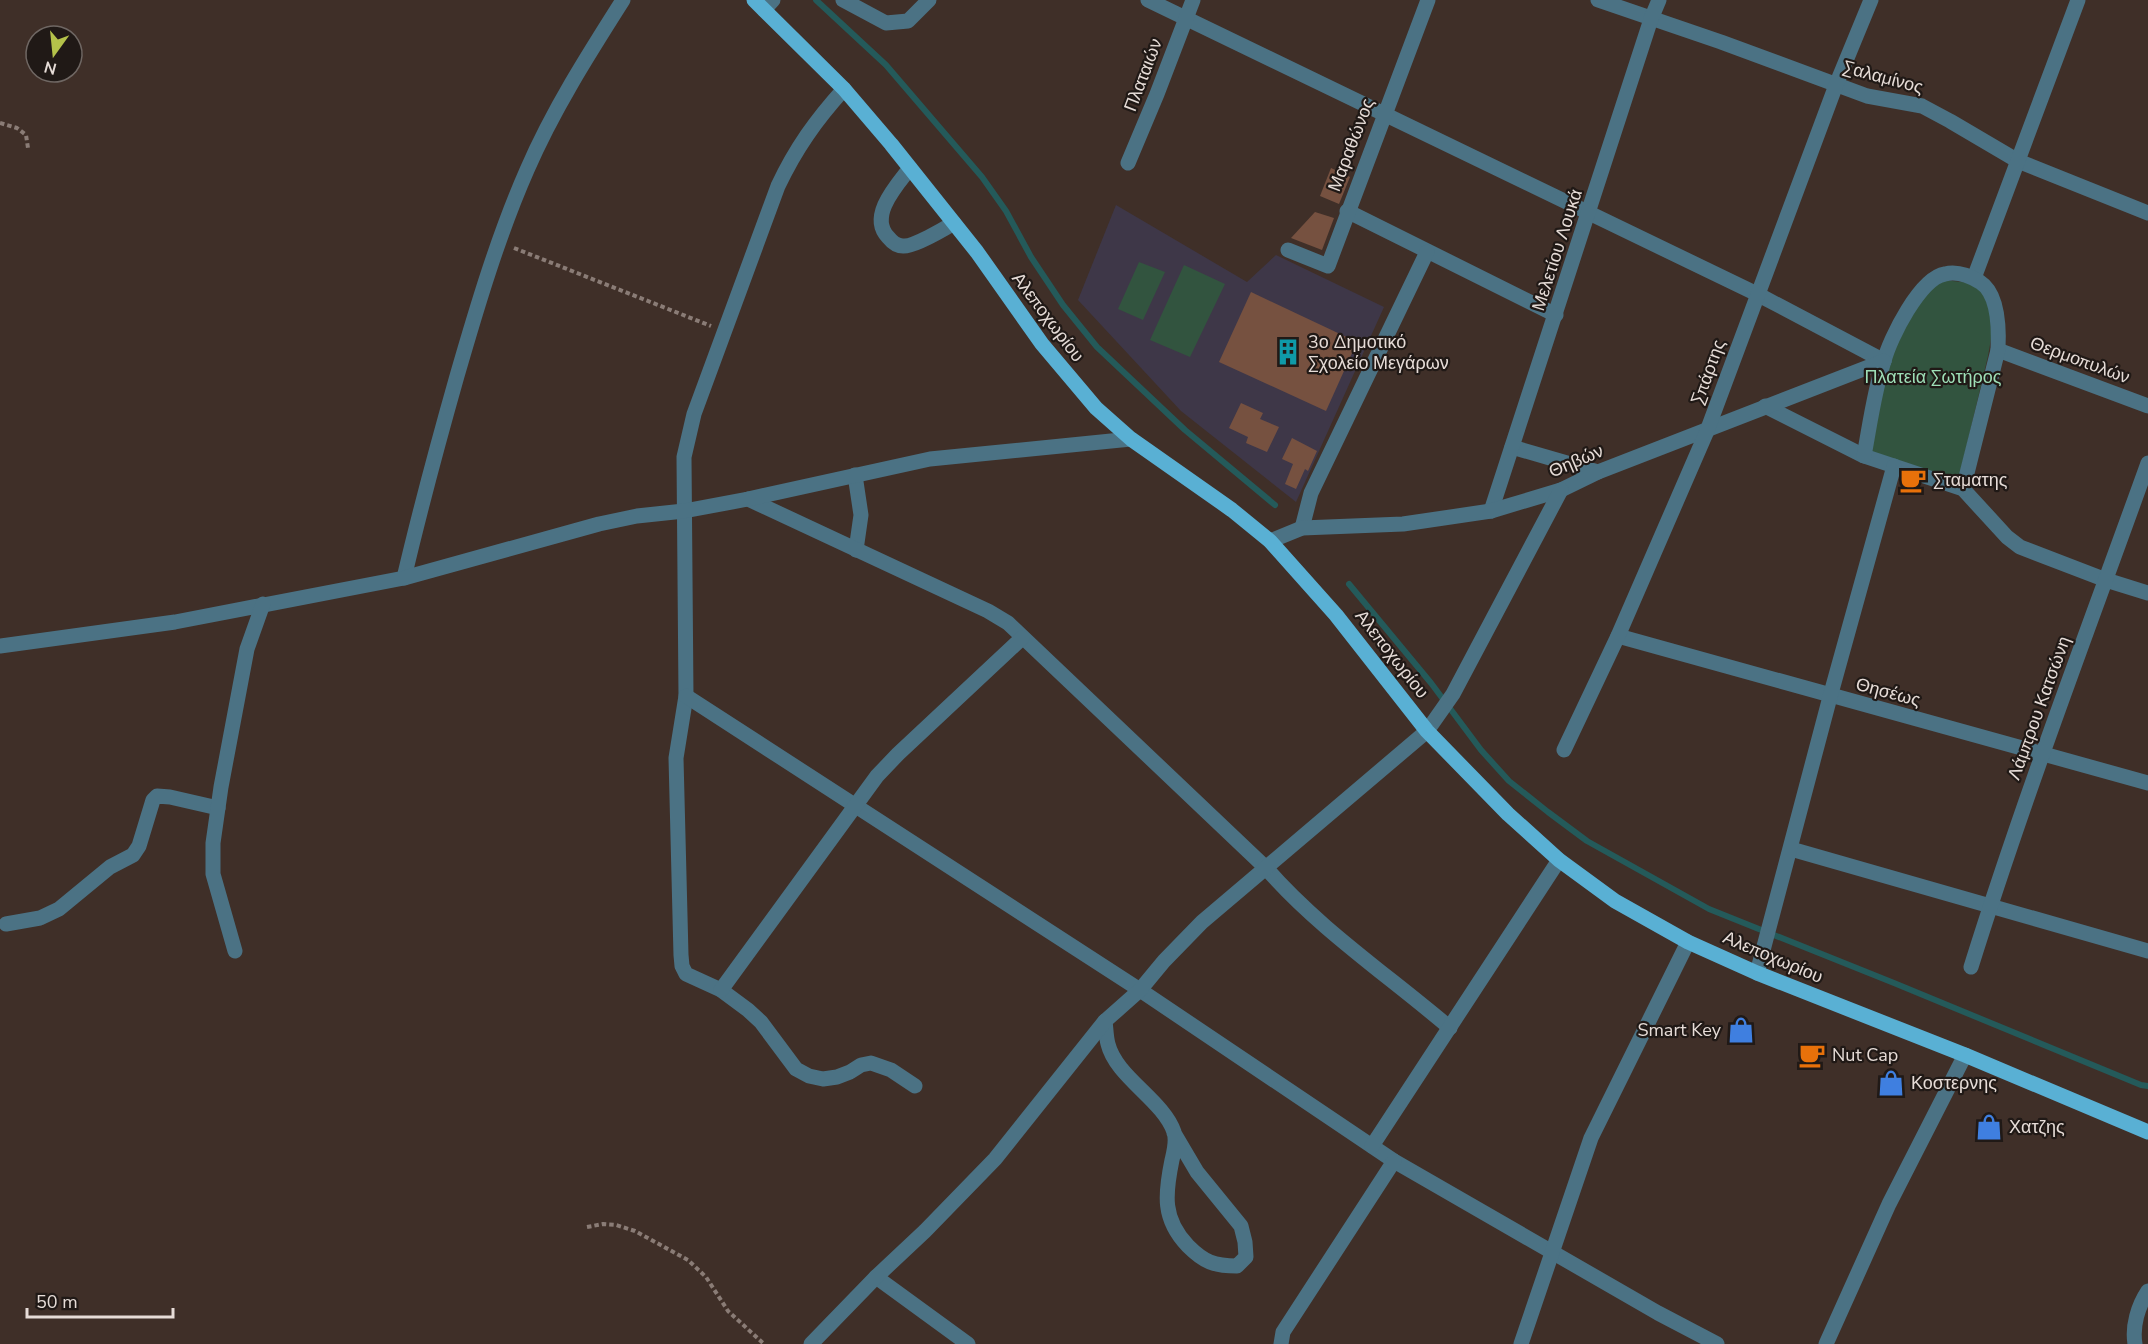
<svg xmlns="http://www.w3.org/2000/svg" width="2148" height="1344" viewBox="0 0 2148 1344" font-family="'Nunito Sans',sans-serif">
<rect width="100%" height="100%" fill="#3f2f28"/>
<polygon fill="#3e3748" points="1116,205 1247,282 1276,255 1384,307 1296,502 1181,411 1078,300"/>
<g fill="#32543f">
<polygon points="1139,262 1165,272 1143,320 1118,309"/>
<polygon points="1184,265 1225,284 1190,357 1150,340"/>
<polygon points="1944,280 1970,283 1982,290 1994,322 1988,356 1958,482 1867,454 1886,361 1920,296"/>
</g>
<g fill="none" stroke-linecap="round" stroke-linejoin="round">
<g stroke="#245a5a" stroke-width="6">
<polyline points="816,0 886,65 982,177 1006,211 1031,257 1063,305 1097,347 1185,430 1275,505"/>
<polyline points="1349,584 1431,683 1481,750 1509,781 1548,812 1587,841 1709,909 1894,983 2141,1085 2148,1086"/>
</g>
</g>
<g fill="#765140">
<polygon points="1331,168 1350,177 1339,204 1320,196"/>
<polygon points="1315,212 1334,218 1322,250 1291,238"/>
<polygon points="1251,292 1357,342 1326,411 1219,362"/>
<polygon points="1241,403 1263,413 1260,419 1279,427 1267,452 1246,443 1248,437 1229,428"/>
<polygon points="1292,438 1317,451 1308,471 1305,469 1296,489 1285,484 1293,464 1282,459"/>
</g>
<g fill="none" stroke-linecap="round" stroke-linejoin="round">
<g stroke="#8a7c76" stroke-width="4" stroke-dasharray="4.5 3" stroke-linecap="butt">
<polyline points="0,123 17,128 26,135 28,148"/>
<polyline points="514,248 711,326"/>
<polyline points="587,1227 603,1224 616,1225 635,1231 688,1260 706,1277 728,1311 764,1344"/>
</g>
<g stroke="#4b7284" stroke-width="15">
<polyline points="843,0 886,23 908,21 929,0"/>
<polyline points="1148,0 1757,294 1884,361"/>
<polyline points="1598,0 1721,42 1867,96 1922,106 1950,121 2018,161 2148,213"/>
<polyline points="764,10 773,0"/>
<path d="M844 89C816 120 796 148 778 186L694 414 684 457 686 696 676 758 681 955 682 966 686 974 721 990 748 1010 761 1022 796 1069 809 1076 823 1079 837 1077 850 1072 861 1065 871 1063 891 1070 915 1086"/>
<polyline points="1128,163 1157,94 1193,0"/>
<path d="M910 168C897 185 868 216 888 237 892 242 896 246 903 246 913 247 944 229 954 223"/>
<polyline points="1347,211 1556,315"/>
<polyline points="1288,250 1328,266 1428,0"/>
<polyline points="1974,278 2078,0"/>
<polyline points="1998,350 2148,406"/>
<polyline points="1765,406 1864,456 1963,489 2007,537 2020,547 2106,580 2148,593"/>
<polyline points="1512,447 1598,472"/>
<path d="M1864 456C1870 424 1874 392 1884 361 1890 338 1920 278 1945 274 1957 271 1970 276 1980 282 1999 294 1999 330 1998 350L1963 489"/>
<polyline points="855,475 861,515 856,550"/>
<path d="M748 499 988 611 1008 623 1266 868C1318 928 1389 976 1450 1028"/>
<polyline points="1491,511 1651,19 1659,0"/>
<polyline points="1302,528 1311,493 1427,252"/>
<polyline points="1270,541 1302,528 1403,524 1491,511 1561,490 1598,472 1884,361"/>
<path d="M404 578C420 510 438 443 457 376 477 307 498 236 527 170 553 110 588 55 623 0"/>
<polyline points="1618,636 2148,783"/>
<polyline points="0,646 175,622 404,578 599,524 637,516 684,511 748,499 930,459 1131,439"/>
<polyline points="686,696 1140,990 1394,1161 1658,1313 1717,1344"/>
<polyline points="1564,750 1618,636 1707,431 1836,85 1871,0"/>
<polyline points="1791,849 2148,951"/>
<polyline points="6,924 40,918 59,909 110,867 133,855 139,846 153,800 157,796 170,797 218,808"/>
<polyline points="235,951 213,874 213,843 221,787 247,649 263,604"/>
<path d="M1971 967C2024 797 2088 630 2148 463"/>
<polyline points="1757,973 1830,697 1894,466"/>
<polyline points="721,990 877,776 898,754 1022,638"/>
<path d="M1105 1021C1106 1028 1106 1037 1108 1044 1116 1077 1163 1100 1174 1132 1177 1141 1174 1152 1172 1160 1165 1194 1162 1219 1188 1246 1204 1262 1214 1266 1237 1266L1246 1257 1245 1242 1241 1226 1197 1172 1174 1133"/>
<polyline points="1372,1146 1559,860"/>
<polyline points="876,1277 968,1344"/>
<polyline points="811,1344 876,1277 925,1231 995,1159 1105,1021 1140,990 1164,961 1202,922 1427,731 1453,694 1561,490"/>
<polyline points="1281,1344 1283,1332 1394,1161"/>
<polyline points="1521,1344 1591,1138 1688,942"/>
<polyline points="1826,1344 1889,1204 1965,1055"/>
<path d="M2135 1344C2132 1326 2138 1306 2148 1291"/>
</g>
<polyline stroke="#59b0d4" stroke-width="15" points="754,0 844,89 891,144 977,252 1042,344 1096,408 1131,439 1232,510 1270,541 1336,615 1427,731 1508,814 1559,860 1615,901 1688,942 1757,973 1965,1055 2148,1132"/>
</g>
<defs>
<g id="building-bare" transform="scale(2.07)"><path d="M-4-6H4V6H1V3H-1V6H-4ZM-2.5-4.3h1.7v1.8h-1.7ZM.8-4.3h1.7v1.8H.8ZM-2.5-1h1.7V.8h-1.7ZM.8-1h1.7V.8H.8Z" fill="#0f9aa8" stroke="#201916" stroke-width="2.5" paint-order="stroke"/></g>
<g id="cafe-bare" transform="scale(2.07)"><path d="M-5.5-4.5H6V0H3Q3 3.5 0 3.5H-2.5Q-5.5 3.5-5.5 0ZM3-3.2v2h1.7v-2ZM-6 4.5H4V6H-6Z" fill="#e8710a" stroke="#201916" stroke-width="2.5" paint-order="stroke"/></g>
<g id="shop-bare" transform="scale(2.07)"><path d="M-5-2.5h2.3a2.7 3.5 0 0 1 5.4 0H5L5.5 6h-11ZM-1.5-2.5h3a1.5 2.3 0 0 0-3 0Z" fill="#3f7fe0" stroke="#201916" stroke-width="2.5" paint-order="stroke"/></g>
</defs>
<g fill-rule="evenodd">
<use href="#building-bare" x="1288" y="352"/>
<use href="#cafe-bare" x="1913" y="480"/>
<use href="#shop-bare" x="1741" y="1030"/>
<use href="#cafe-bare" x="1812" y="1055"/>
<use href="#shop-bare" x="1891" y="1083"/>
<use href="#shop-bare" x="1989" y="1127"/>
</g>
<g text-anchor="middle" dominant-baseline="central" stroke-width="4.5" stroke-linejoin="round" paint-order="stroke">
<g font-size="18" fill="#e6dcd7" stroke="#201916">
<text transform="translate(1143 75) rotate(-69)">Πλαταιών</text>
<text transform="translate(1883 77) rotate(15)">Σαλαμίνος</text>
<text transform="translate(1351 145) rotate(-69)">Μαραθώνος</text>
<text transform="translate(1557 250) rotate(-72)">Μελετίου Λουκά</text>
<text transform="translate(1048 317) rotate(53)">Αλεποχωρίου</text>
<text transform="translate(2080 360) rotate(20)">Θερμοπυλών</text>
<text transform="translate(1708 372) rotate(-70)">Σπάρτης</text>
<text transform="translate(1576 461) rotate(-23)">Θηβών</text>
<text transform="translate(1392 654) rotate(52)">Αλεποχωρίου</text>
<text transform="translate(1888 692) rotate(15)">Θησέως</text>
<text transform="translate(2039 708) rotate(-70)">Λάμπρου Κατσώνη</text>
<text transform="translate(1773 957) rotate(23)">Αλεποχωρίου</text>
</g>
<g font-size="18" fill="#e6dcd7" stroke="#201916" text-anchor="start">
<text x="1308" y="342">3ο Δημοτικό<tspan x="1308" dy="21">Σχολείο Μεγάρων</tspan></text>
<text x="1933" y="480">Σταματης</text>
<text x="1721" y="1030" text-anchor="end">Smart Key</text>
<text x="1832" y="1055">Nut Cap</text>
<text x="1911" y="1083">Κοστερνης</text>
<text x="2009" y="1127">Χατζης</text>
</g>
<g font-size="18" fill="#9edfb7" stroke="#201916">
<text x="1933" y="377">Πλατεία Σωτήρος</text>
</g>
</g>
<g transform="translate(54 54) rotate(195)"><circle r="28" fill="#201916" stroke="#6f6763" stroke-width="1.5"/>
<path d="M0-4.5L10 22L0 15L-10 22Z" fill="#b4c24a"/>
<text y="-9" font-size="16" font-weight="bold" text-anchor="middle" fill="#e6dcd7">N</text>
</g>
<path d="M27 1308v9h146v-9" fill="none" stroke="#e6dcd7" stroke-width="3"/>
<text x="36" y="1308" font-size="18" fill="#e6dcd7" stroke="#201916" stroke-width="4.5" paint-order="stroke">50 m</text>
</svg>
